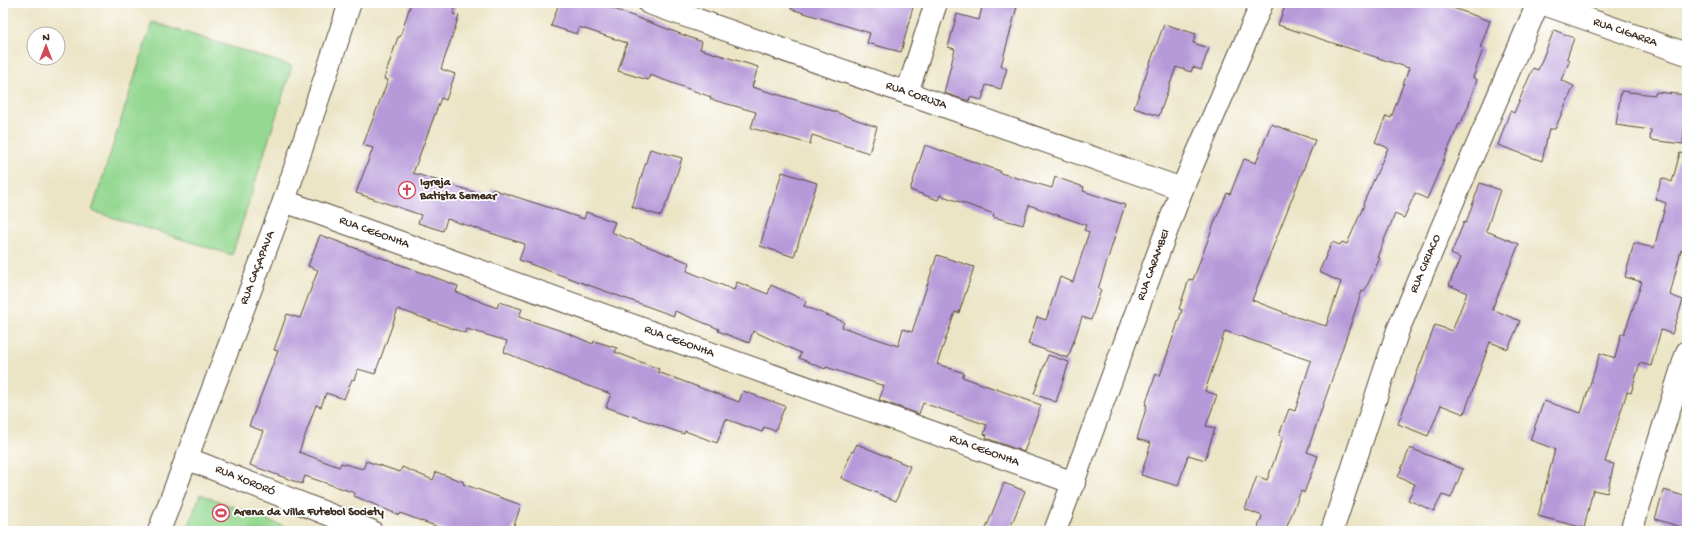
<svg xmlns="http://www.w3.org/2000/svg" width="1690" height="534" viewBox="0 0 1690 534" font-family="'Gochi Hand',sans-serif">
<rect width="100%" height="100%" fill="#fff"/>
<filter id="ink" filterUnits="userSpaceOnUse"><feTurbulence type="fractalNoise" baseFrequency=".025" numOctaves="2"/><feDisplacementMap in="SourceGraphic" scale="8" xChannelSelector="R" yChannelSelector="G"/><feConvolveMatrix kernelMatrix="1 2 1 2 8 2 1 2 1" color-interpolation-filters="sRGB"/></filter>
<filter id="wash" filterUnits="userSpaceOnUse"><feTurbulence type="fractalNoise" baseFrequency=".012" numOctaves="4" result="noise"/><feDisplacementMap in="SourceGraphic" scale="16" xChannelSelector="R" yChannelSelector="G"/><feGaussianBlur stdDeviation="0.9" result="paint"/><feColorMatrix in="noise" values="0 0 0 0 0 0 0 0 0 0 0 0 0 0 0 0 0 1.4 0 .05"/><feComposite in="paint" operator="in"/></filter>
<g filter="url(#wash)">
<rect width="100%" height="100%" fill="#ebe5c6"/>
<g fill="#94d891" stroke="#688158">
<polygon points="152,22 292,66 232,255 92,211"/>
<polygon points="200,494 296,531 187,531"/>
</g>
<g id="blocks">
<g fill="#b699d8">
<polygon points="411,3 457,3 453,14 459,16 441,69 455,74 446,100 441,98 413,173 490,197 492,189 584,219 586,212 615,222 611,232 690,263 687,271 734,290 737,282 768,294 771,285 806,301 804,306 844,322 842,327 898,346 903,329 912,332 937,255 974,267 959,313 955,312 937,364 964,373 962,377 1041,405 1024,452 986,438 987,435 984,434 987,425 923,403 919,414 879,400 884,386 826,367 825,369 799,358 801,353 753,331 749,343 718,331 719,329 675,311 674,316 519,260 525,244 447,219 443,231 418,223 421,215 356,193 373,148 363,145 388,80 384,79 398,37 400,37"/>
<polygon points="559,3 598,3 702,42 700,49 758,67 752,87 830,110 877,127 869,153 812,135 810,144 751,128 756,112 710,99 711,97 650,75 648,80 618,71 627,43 579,27 577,34 551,26"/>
<polygon points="792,3 914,3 901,52 867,43 870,33 791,9"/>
<polygon points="983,3 1018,3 1001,66 1007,68 1001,89 986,85 982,100 970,97 969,101 944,93 955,49 948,47 957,14 979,20"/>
<polygon points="1286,3 1439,3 1490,21 1480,48 1483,49 1473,78 1477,79 1468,107 1460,125 1459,124 1427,199 1415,193 1404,218 1395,214 1377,257 1380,258 1364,292 1362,291 1307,452 1318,456 1304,493 1301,491 1285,531 1257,531 1262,516 1245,509 1257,476 1267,480 1283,437 1279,435 1289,409 1295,411 1311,361 1225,331 1205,391 1217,395 1206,426 1215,428 1205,460 1188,455 1178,486 1141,475 1151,443 1137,439 1147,405 1145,405 1156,374 1160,376 1182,310 1179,309 1189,279 1193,280 1215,221 1227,193 1230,194 1244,159 1256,163 1271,124 1315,140 1252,300 1283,312 1283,313 1326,326 1341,282 1319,272 1332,242 1340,245 1342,242 1347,244 1364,205 1363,204 1388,148 1375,142 1386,116 1391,118 1409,68 1278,25"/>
<polygon points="1164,24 1196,34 1193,43 1209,48 1201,70 1193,67 1191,72 1176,67 1159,116 1134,108"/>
<polygon points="1554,30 1574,38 1567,58 1570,60 1561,80 1574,86 1555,129 1549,129 1542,161 1498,145 1510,111 1514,113 1533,68 1538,70"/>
<polygon points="1621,91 1655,95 1656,92 1687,95 1683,144 1650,140 1651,130 1616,125"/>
<polygon points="925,145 1000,171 1000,173 1052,188 1055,177 1084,187 1083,191 1125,205 1098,289 1101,290 1091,320 1082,317 1068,358 1028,344 1037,317 1046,320 1060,277 1073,282 1089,232 1084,230 1086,225 1029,205 1023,225 993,217 994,214 940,195 938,200 910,190"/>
<polygon points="650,149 682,158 668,201 667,201 661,216 632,207"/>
<polygon points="1680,153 1687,154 1687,251 1681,250 1670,295 1683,300 1672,334 1661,330 1651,366 1640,363 1631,393 1627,392 1605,462 1614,464 1607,493 1593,490 1584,528 1538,516 1555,449 1530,440 1544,401 1581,413 1600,353 1615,358 1621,334 1624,334 1642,282 1625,277 1634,243 1654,248 1666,203 1655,199 1662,178 1672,182"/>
<polygon points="782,172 817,183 794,257 760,246"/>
<polygon points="1480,183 1500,190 1486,231 1519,244 1492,309 1520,321 1508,349 1490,342 1464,414 1441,405 1428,436 1398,424 1435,325 1452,331 1467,293 1449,285 1460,258 1451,254 1464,222 1466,223"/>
<polygon points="320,235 458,286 456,292 497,308 499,302 522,309 519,317 565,332 593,344 594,341 617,348 615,352 659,369 658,372 739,402 743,391 785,406 775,431 764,427 762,432 726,419 717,443 685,431 684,434 606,407 611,394 574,381 504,352 507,341 467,329 465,333 398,309 375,374 358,369 354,380 352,379 344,399 326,393 321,407 316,405 299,452 339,467 341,463 363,469 366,461 400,472 402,467 433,480 436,472 464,482 463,484 521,505 512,531 449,531 400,513 399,515 354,496 355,493 305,476 302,484 250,465 263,431 249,426 278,351 274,350 287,314 300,318 318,270 308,266"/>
<polygon points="1048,355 1069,362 1056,402 1034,394"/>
<polygon points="857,444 910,466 896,501 841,478 852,451 853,452"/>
<polygon points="1410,448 1463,469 1451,498 1442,495 1434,511 1408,500 1415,484 1398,477"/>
<polygon points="1004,483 1025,491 1009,531 985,531"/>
<polygon points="1664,490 1687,497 1687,529 1655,519"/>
</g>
</g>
</g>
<g filter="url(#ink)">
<use href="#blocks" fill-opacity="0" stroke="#554637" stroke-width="1"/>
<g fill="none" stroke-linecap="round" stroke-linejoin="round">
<g stroke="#554637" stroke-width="24">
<g id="minor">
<polyline points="649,3 1182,189"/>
<polyline points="1541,3 1687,54"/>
<polyline points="907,93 936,3"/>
<polyline points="284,201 1074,483"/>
<polyline points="186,458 371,531"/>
<polyline points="1055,531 1182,189 1262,3"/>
<polyline points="1332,531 1398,330 1538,3"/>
<polyline points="1631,531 1687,352"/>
</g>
</g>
<g stroke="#554637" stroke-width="24">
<polyline id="tertiary" points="159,531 284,201 350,3"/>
</g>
<use href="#minor" stroke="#fff" stroke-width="22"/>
<use href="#tertiary" stroke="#fff" stroke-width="22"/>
</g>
</g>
<defs>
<g id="church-ring" transform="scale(0.9)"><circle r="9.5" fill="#fff" stroke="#d1495b" stroke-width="1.5"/><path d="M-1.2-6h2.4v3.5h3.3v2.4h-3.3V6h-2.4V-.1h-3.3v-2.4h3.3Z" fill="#d1495b"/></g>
<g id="stadium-ring" transform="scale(0.9)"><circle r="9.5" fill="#fff" stroke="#d1495b" stroke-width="1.5"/><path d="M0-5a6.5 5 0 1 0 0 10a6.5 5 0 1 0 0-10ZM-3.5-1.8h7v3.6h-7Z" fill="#d1495b"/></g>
</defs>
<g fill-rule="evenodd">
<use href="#church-ring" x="407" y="190"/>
<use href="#stadium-ring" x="221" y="513"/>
</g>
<g text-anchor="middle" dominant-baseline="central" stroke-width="3.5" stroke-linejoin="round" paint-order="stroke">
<g font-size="12" fill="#3b2a1e" stroke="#fff">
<text transform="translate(1625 33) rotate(19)">RUA CIGARRA</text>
<text transform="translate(916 96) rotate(19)">RUA CORUJA</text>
<text transform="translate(374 233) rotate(20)">RUA CEGONHA</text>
<text transform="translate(1426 264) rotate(-67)">RUA CIRIACO</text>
<text transform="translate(1154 265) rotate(-70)">RUA CARAMBEI</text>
<text transform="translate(258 268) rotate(-69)">RUA CAÇAPAVA</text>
<text transform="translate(679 342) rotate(20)">RUA CEGONHA</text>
<text transform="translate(984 451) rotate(20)">RUA CEGONHA</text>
<text transform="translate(245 481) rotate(22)">RUA XORORÓ</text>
</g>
<g font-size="12" font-weight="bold" fill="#3b2a1e" stroke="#fff" text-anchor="start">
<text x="420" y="183">Igreja<tspan x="420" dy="14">Batista Semear</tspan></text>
<text x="234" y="513">Arena da Villa Futebol Society</text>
</g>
</g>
<rect width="1690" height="534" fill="none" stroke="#fff" stroke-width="16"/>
<g transform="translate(46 46)"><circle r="19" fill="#ffffff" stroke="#b1aaa5"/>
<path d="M0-3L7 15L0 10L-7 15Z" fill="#d1495b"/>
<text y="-6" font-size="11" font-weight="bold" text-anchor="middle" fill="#3b2a1e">N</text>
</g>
</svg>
